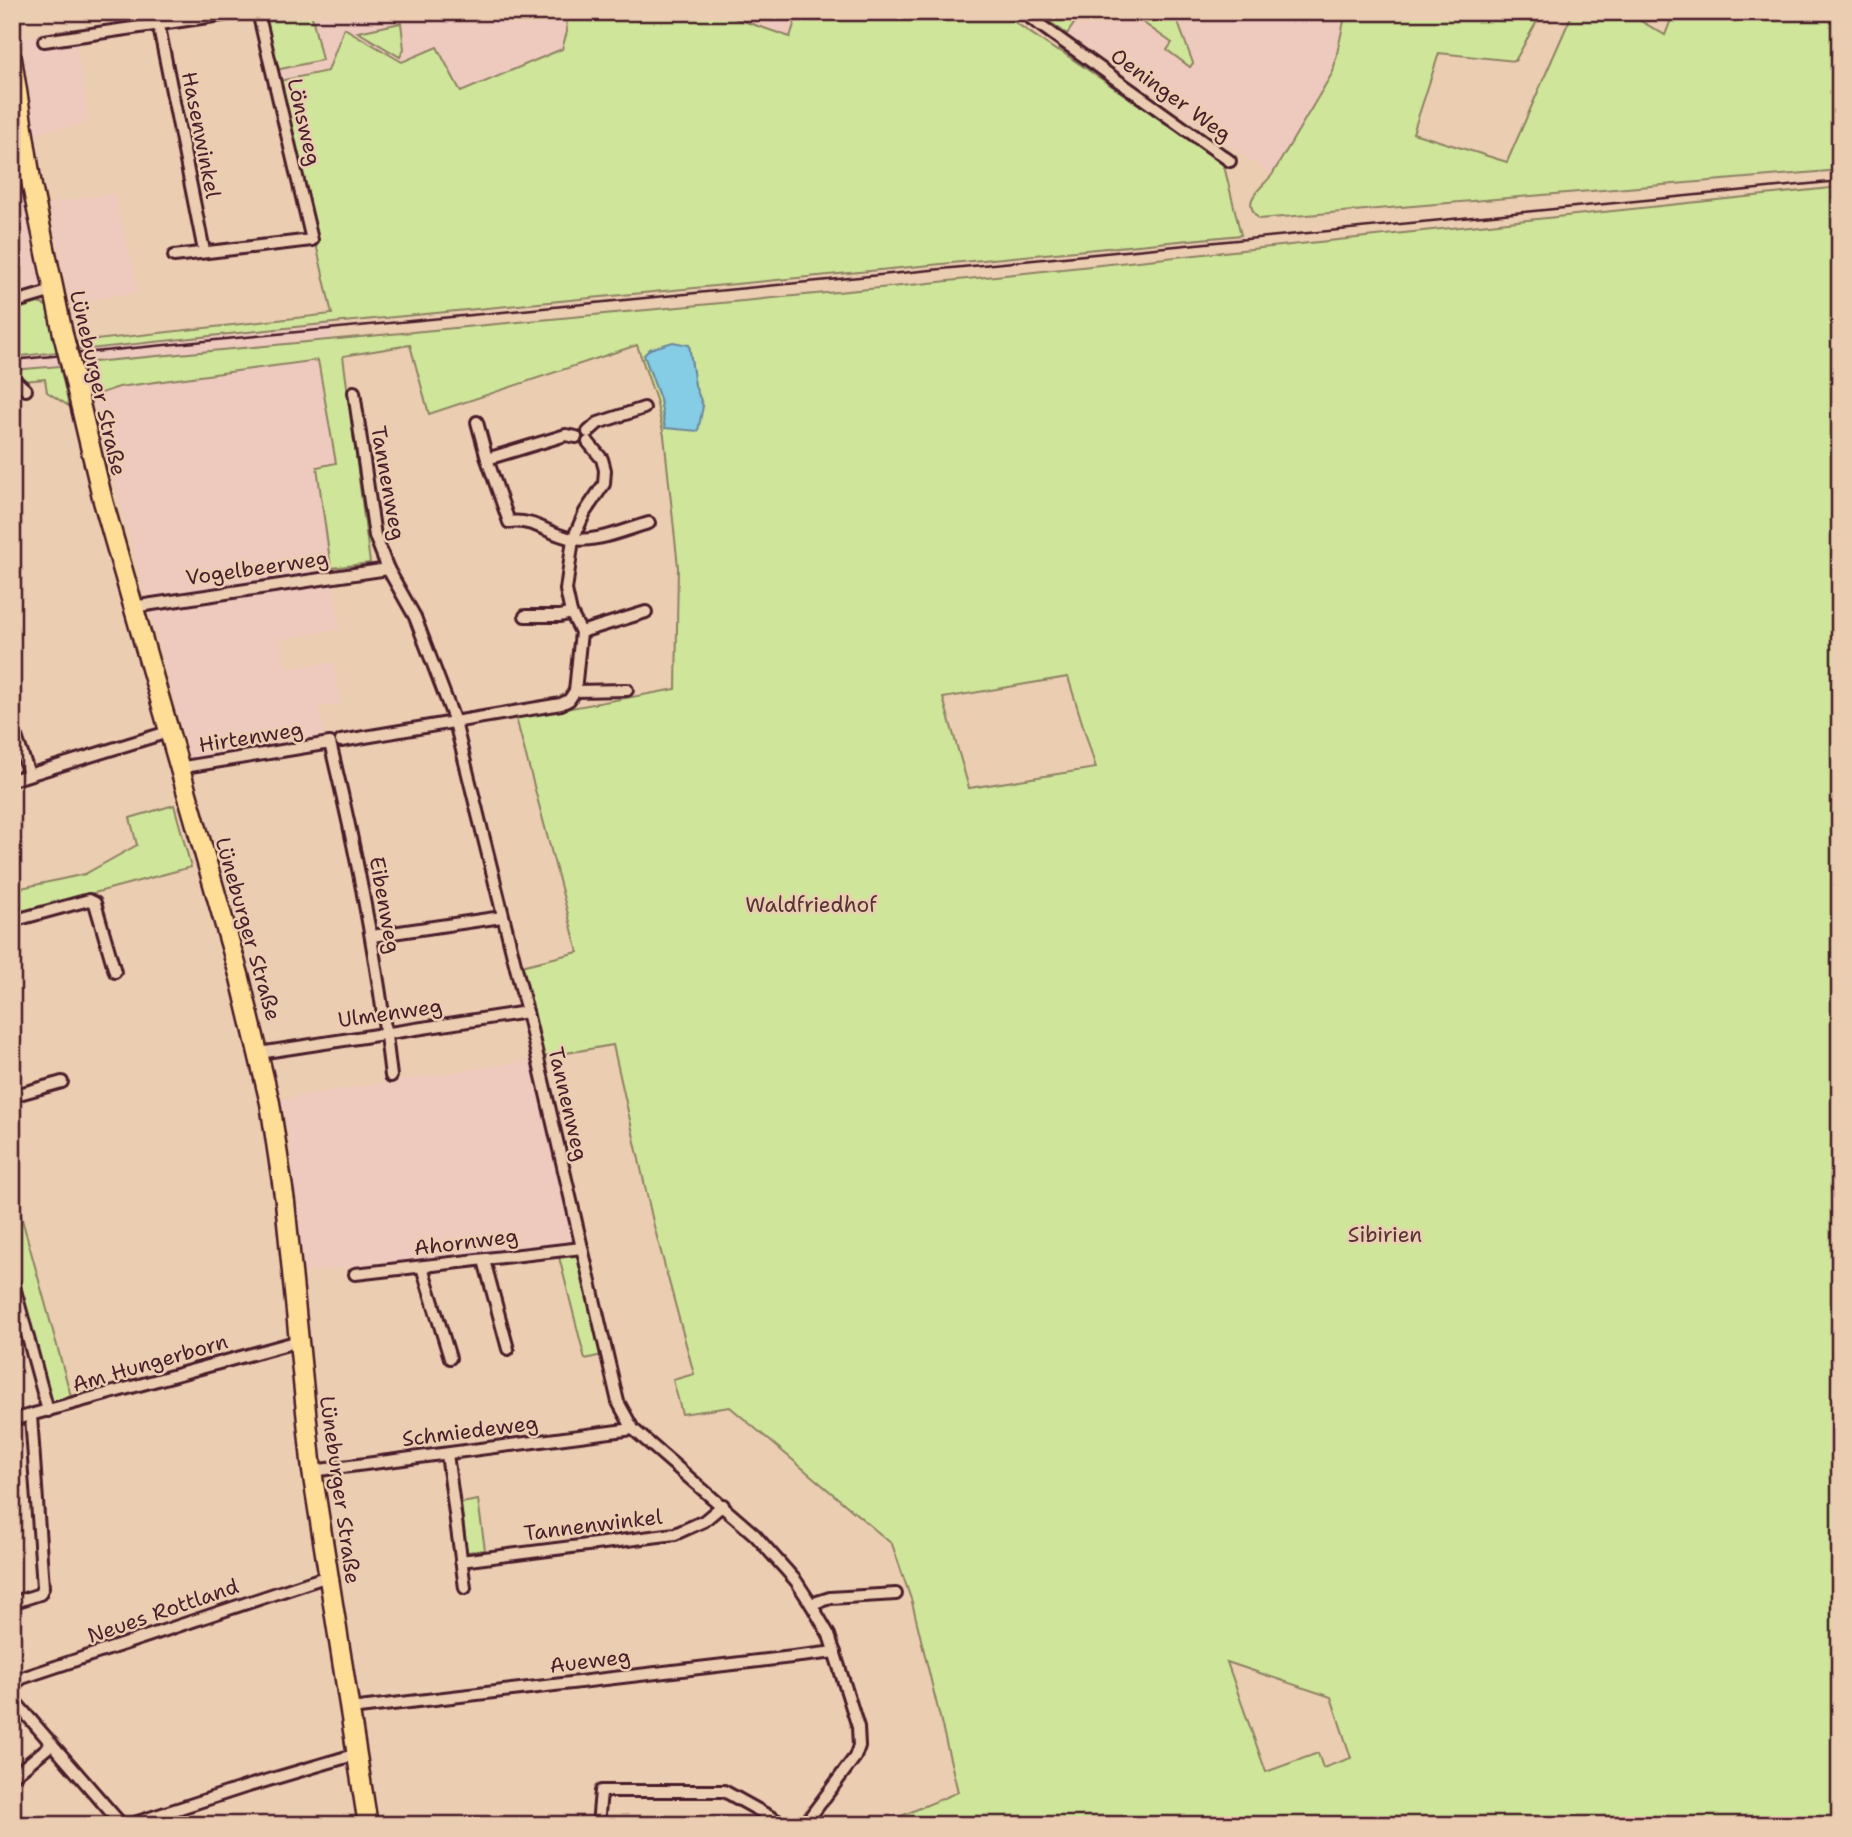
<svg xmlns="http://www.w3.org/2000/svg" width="1852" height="1837" viewBox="0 0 1852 1837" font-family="'Shantell Sans',sans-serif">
<rect width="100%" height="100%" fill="#ebcdb1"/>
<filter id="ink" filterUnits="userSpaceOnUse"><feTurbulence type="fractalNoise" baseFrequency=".0143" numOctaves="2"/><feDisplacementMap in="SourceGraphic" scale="14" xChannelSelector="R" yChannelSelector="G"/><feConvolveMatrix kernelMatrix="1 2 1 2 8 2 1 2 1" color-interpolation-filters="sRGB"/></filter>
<g filter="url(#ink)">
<g fill="#eec9be">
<polygon points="263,12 572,12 566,16 567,32 562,49 461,92 402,62 344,28 328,71 279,81"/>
<polygon points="717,12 798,12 790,37"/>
<polygon points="1082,12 1346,12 1333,72 1272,175 1067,34"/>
<polygon points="75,32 88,123 36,133 22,37"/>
<polygon points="22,174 45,288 12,297 12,176"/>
<polygon points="114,193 139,292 69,303 49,203"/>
<polygon points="333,323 330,339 12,370 12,357"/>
<polygon points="318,360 336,463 317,467 340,629 281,639 286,669 333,662 340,704 318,707 325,741 191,763 92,396 119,387"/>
<polygon points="535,1060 577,1243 303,1272 289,1133 281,1099"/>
</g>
<g fill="#cfe59a" stroke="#8c8262" stroke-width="2" fill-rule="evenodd">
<polygon points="263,12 311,12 322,60 276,70"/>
<polygon points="572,12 604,12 606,15 610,12 717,12 790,37 798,12 1000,12 1057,51 1059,50 1221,161 1225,170 1241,235 333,323 80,350 77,342 332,314 279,81 328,71 344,28 402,62 437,47 461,92 562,49 567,32 566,16"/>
<polygon points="1036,12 1082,12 1067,34"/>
<polygon points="1128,12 1174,12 1193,63 1190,67 1167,50 1172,43"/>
<path d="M1346 12H1542L1515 61 1439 53 1413 133 1507 162 1573 12H1625L1665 35 1674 12H1840V170L1259 219C1240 200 1260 190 1272 175L1333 72Z"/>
<polygon points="401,23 404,49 400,57 358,32"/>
<path d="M1840 187V1825H896L894 1819 958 1792 912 1602 892 1544 730 1407 682 1414 673 1380 694 1374 654 1226 613 1045 543 1057 521 966 578 952 516 718 676 689 678 567 664 436 656 400 637 345 429 414 410 345 343 356 370 563 331 568 317 467 336 463 318 360 119 387 92 396 83 363 901 286ZM689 345 695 386 703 406 665 428 660 399 644 355ZM1068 677 1096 768 969 788 943 698ZM1227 1662 1331 1697 1351 1758 1323 1768 1318 1753 1266 1772Z"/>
<polygon points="38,303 47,306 58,352 12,357 12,311"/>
<polygon points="60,366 69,406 47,392 45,379 12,382 12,370"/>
<polygon points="174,805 191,867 12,915 12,890 85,874 137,845 130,818"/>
<polygon points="12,1183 72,1400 59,1404 50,1400 12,1262"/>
<polygon points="577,1255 602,1355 585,1359 559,1257"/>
<polygon points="478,1500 485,1550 467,1552 461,1503"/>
</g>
<polygon fill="#84cde5" stroke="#6d879b" stroke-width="2" points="673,342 689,345 695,386 703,406 698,431 665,428 660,399 644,355 650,349"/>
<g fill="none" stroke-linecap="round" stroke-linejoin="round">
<g stroke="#4a1f2b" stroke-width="16">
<g id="street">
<polyline points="156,12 204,251"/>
<polyline points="1022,12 1230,161"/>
<polyline points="44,41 242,12"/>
<polyline points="174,256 312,240 258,12"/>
<polyline points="12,303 53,291"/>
<polyline points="12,383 17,382 26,390"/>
<polyline points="354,392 375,536 388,569 415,617 455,722 527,1012 618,1402 633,1429 755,1535 796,1581 811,1604 829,1635 858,1727 859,1746 855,1757 804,1825"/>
<polyline points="477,422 487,459"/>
<polyline points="588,432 598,423 644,408"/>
<path d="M576 437 566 435 487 459 509 522C536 519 547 534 573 539 597 543 626 529 649 523"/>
<polyline points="132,607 388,569"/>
<polyline points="525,616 560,616 571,613"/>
<polyline points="581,632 646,612"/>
<polyline points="575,691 627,690"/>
<polyline points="12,725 29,774"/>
<polyline points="341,741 561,704 569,700 575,691 581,632 571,613 566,590 573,539 585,512 604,484 605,470 602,459 588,442"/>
<path d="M178 768 330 743C357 853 378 964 391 1076"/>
<polyline points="12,780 168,732"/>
<polyline points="12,921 89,900 95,903 115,972"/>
<polyline points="372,936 502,917"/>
<polyline points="259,1053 527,1012"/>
<polyline points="12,1096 62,1082"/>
<polyline points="484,1260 508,1349"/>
<polyline points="422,1267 450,1358"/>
<polyline points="355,1274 582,1248"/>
<polyline points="12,1279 48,1411"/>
<polyline points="12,1420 299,1341"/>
<polyline points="447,1454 465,1588"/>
<polyline points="312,1471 633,1429"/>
<polyline points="461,1561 675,1534 704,1521 723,1505"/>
<polyline points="12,1603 40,1594 43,1587 31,1416"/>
<polyline points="811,1604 830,1598 896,1594"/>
<polyline points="12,1686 22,1678 328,1576"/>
<polyline points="12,1698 122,1825"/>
<polyline points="350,1709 835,1652"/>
<polyline points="12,1777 52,1744"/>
<polyline points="128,1825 245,1787 357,1754"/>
<polyline points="598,1825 601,1791 724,1791 785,1825"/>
</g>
</g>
<g stroke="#4a1f2b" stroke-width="23">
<g id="primary">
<polyline points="12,59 32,186 63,334"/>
<polyline points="72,370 103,501 240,978 270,1103 285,1202 312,1471 368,1825"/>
</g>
</g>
<use href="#street" stroke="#ebcdb1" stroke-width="10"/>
<use href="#primary" stroke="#fedd96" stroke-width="18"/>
<polyline stroke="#4a1f2b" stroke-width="2.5" points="12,360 1840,181"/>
<g stroke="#4a1f2b" stroke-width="23" stroke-linecap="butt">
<polyline id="primary-bridge" points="63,334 72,370"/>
</g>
<use href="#primary-bridge" stroke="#fedd96" stroke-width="18"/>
</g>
</g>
<g text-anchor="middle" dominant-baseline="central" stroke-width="5" stroke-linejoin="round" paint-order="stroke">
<g font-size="21" fill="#4a1f2b" stroke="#ebcdb1">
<text transform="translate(1171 95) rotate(36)">Oeninger Weg</text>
<text transform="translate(304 122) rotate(77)">Lönsweg</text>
<text transform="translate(201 135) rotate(79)">Hasenwinkel</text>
<text transform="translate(98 383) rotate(77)">Lüneburger Straße</text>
<text transform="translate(388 483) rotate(80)">Tannenweg</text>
<text transform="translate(257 568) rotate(-8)">Vogelbeerweg</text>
<text transform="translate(251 737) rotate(-9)">Hirtenweg</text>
<text transform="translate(385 905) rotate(80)">Eibenweg</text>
<text transform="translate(248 929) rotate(74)">Lüneburger Straße</text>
<text transform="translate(390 1013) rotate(-8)">Ulmenweg</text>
<text transform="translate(568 1104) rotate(77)">Tannenweg</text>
<text transform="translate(466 1242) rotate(-7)">Ahornweg</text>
<text transform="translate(150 1363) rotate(-16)">Am Hungerborn</text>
<text transform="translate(470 1431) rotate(-7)">Schmiedeweg</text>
<text transform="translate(340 1490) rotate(82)">Lüneburger Straße</text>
<text transform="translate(593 1525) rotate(-7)">Tannenwinkel</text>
<text transform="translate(163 1611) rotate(-19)">Neues Rottland</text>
<text transform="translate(590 1661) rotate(-7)">Aueweg</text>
</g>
<g font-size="21" fill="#573336" stroke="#ebcdb1">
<text x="811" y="905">Waldfriedhof</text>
<text x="1385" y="1235">Sibirien</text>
</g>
</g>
<rect width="1852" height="1837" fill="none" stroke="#ebcdb1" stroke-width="42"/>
<rect x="21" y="21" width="1810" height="1795" fill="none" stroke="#4a1f2b" stroke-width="2.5" filter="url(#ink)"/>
</svg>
